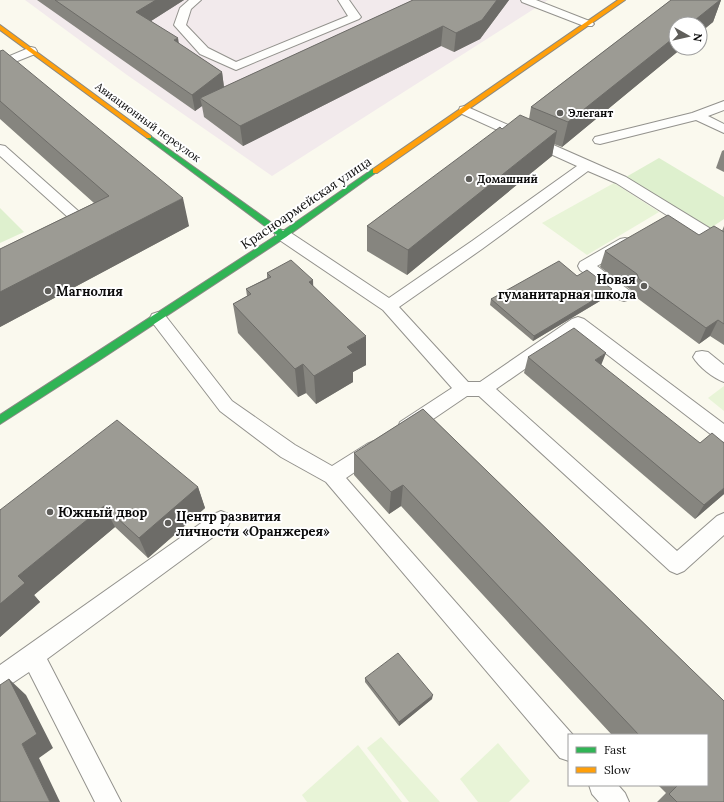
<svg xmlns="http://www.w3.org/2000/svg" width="724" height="802" viewBox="0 0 724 802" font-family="Lora,serif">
<rect width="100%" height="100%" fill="#faf9ee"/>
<polygon fill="#f2eaec" points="25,0 548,0 272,176 127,75"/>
<g fill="#def0ce">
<polygon points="659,158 724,197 724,219 709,229 626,177"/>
<polygon points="0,208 24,232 0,243"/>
</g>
<g fill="#e8f4d7">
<polygon points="614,183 659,212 587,255 542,223"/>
<polygon points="724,386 724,411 708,398"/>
<polygon points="381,737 440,802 409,802 367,748"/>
<polygon points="498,743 530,781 509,802 478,802 460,779"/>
<polygon points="358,745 402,802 307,802 302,795"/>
</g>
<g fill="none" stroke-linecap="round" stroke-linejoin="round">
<g stroke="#93928d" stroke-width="2">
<g id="lane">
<polygon points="189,0 201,0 191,9 186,25 208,48 236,62 348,16 338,0 349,0 361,17 359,19 236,70 200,54 174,25 180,8"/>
<polygon points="521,0 536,0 592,22 594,24 592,26 584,26 522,2"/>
<polygon points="31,47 35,48 37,51 35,54 0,68 0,60"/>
<polygon points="724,101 724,110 708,116 724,124 724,133 696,120 600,144 595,143 593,140 595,137 692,113"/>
<polygon points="465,106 626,177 724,237 724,249 719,248 616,183 588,171 482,249 399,307 468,382 480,382 572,319 578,317 584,319 724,424 724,442 717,439 578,332 496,389 677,551 717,516 724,513 724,535 684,571 677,574 670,571 479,396 467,396 414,432 407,434 400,432 398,427 400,422 452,388 383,310 278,239 275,235 278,231 283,230 288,231 389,298 472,241 577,166 460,113 459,110 460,107"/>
<path d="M0 145 5 146 85 217 87 220C83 228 70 233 62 230L60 227 62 224 70 219 0 156Z"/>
<polygon points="625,238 630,239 633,243 630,247 597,266 630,291 632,295 630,299 624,301 618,299 580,270 578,266 580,262 620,239"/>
<polygon points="158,312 164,314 232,401 295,445 332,466 367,444 374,441 381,444 383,449 381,454 346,478 573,735 569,735 569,761 560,758 326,482 281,457 220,411 152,322 150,318 152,314"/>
<path d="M702 351 708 352 724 365V382C713 378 699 367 693 357L696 352Z"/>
<polygon points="221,511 228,514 231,520 228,526 47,659 121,802 95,802 29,672 8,686 0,689 0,665 214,514"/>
<polygon points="589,785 618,785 625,793 629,802 599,802 592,794"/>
</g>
</g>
<g stroke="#898984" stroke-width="2">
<polygon id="fast" points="149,135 283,231 373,169 377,169 378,171 286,237 98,361 0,424 0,415 277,235 147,138 147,136"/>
</g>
<g stroke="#898984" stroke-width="2">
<g id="slow">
<polygon points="618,0 625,0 377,173 373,173 373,169"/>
<polygon points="0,25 151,136 151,138 147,138 0,30"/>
</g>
</g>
<use href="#lane" fill="#fefefc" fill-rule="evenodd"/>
<use href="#fast" fill="#30b455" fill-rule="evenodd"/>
<use href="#slow" fill="#ff9f0a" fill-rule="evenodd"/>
</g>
<g fill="#86857f">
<polygon points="37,0 184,0 151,21 179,44 222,72 224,87 413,0 509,0 480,39 454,52 441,46 243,146 204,117 202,106 195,111"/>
<polygon points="671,0 721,0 713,22 676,48 682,48 562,147 554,144 552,156 407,275 367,251 367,226 502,129 529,119 531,107"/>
<polygon points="0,51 189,226 0,327 0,249 94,203 0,119"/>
<polygon points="724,150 724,172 716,168 722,151"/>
<polygon points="724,226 724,345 710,336 699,344 633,295 631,290 600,267 605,251 722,231"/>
<polygon points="267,273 313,280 313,287 366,365 353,372 353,382 316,404 306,393 298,397 238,333 233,304 247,296 246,289 267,278"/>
<polygon points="577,276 610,295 533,341 490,305 491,299"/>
<polygon points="528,357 602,365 724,494 695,519 524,373"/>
<polygon points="423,409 724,701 724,802 657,802 666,793 658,785 707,785 707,735 612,735 401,506 389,514 354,475 354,453"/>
<polygon points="198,487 205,508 148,558 115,527 34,595 40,602 0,637 0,510"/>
<polygon points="365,678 432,699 399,726 365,682"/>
</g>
<g fill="#6d6c68">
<polygon points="156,0 184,0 140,28 136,12"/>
<polygon points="497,0 509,0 480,39 454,52 456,33"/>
<polygon points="720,0 721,0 713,22 700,33 700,24 690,24"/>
<polygon points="443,26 441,46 243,146 240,126"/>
<polygon points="676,36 676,48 682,48 562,147 568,122"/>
<polygon points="178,38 181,55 174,40"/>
<polygon points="222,72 224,88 200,98 202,106 195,111 192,95"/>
<polygon points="557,131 552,156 407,275 408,250"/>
<polygon points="183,198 189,226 0,327 0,292"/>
<polygon points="313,280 314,310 309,282"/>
<polygon points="612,289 610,295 533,341 534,336"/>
<polygon points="718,320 710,336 699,344 706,328"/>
<polygon points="366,336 366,365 353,372 353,382 316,404 314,376 347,347"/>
<polygon points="606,353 600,368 595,360"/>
<polygon points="303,364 306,393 298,397 295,369"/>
<polygon points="403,485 401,506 389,514 391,492"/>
<polygon points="198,487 205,508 148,558 139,538"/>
<polygon points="724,488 724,494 695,519 704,505"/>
<polygon points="104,506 115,527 34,595 40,602 0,637 0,604 18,576"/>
<polygon points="9,679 26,695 53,748 39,758 60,802 50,802 22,744"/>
<polygon points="433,695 432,699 399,726 399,722"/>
</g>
<g fill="#9c9b94" stroke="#6d6c68">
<polygon points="55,0 156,0 136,12 178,38 174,40 222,72 192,95"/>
<polygon points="413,0 497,0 482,20 456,33 443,26 240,126 200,98"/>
<polygon points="671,0 720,0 690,24 676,24 676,36 568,122 531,107"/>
<polygon points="3,50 183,198 0,292 0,249 109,196 0,101 0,51"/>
<polygon points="520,115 557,131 408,250 367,226 500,127 502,129"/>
<polygon points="668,215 699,235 714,226 724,232 724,324 718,320 706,328 639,279 637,274 605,251"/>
<polygon points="291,260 313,280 309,282 366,336 347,347 353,353 314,376 303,364 295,369 233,304 251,294 246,289 271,277 267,273"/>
<polygon points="559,261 577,276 587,270 612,289 534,336 491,299"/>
<polygon points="574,328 606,353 595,360 700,443 712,433 724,443 724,488 704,505 528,357"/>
<polygon points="423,409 724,701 724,802 677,802 669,794 678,785 707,785 707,735 639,735 403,485 391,492 354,453"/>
<polygon points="117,420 198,487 139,538 104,506 18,576 25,583 0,604 0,510"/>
<polygon points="398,653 433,695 399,722 365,678"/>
<polygon points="9,679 37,734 22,744 50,802 0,802 0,685"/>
</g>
<g fill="#5f5e5a" stroke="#fff" stroke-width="1.5">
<circle cx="560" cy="113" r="4"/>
<circle cx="469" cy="179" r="4"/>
<circle cx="644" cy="286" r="4"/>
<circle cx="48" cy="291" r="4"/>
<circle cx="50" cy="512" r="4"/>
<circle cx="168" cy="523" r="4"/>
</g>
<g text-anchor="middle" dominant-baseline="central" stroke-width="4" stroke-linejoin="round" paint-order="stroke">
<g font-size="11" font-weight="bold" fill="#0b0b0b" stroke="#fff" text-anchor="start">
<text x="568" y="113">Элегант</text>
<text x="477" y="179">Домашний</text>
</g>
<g font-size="11" fill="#0b0b0b" stroke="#fff">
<text transform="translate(148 122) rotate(36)">Авиационный переулок</text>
</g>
<g font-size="13" fill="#0b0b0b" stroke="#fff">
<text transform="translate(306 203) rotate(-34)">Красноармейская улица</text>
</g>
<g font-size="13" font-weight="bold" fill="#0b0b0b" stroke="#fff" text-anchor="start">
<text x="636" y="279" text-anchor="end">Новая<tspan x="636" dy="15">гуманитарная школа</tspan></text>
<text x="56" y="291">Магнолия</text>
<text x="58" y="512">Южный двор</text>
<text x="176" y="516">Центр развития<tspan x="176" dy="15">личности «Оранжерея»</tspan></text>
</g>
</g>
<rect x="568" y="734" width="140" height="52" fill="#ffffff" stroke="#9d9d9d"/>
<rect x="576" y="747" width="20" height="6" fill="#30b455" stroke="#9d9d9d"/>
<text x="604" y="754" font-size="12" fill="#0b0b0b">Fast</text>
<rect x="576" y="767" width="20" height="6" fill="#ff9f0a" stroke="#9d9d9d"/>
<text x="604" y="774" font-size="12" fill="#0b0b0b">Slow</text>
<g transform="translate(688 36) rotate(98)"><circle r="19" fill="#ffffff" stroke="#9d9d9d"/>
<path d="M0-3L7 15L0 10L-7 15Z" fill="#5f5e5a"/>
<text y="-6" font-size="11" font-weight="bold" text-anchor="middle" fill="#0b0b0b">N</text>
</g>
</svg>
